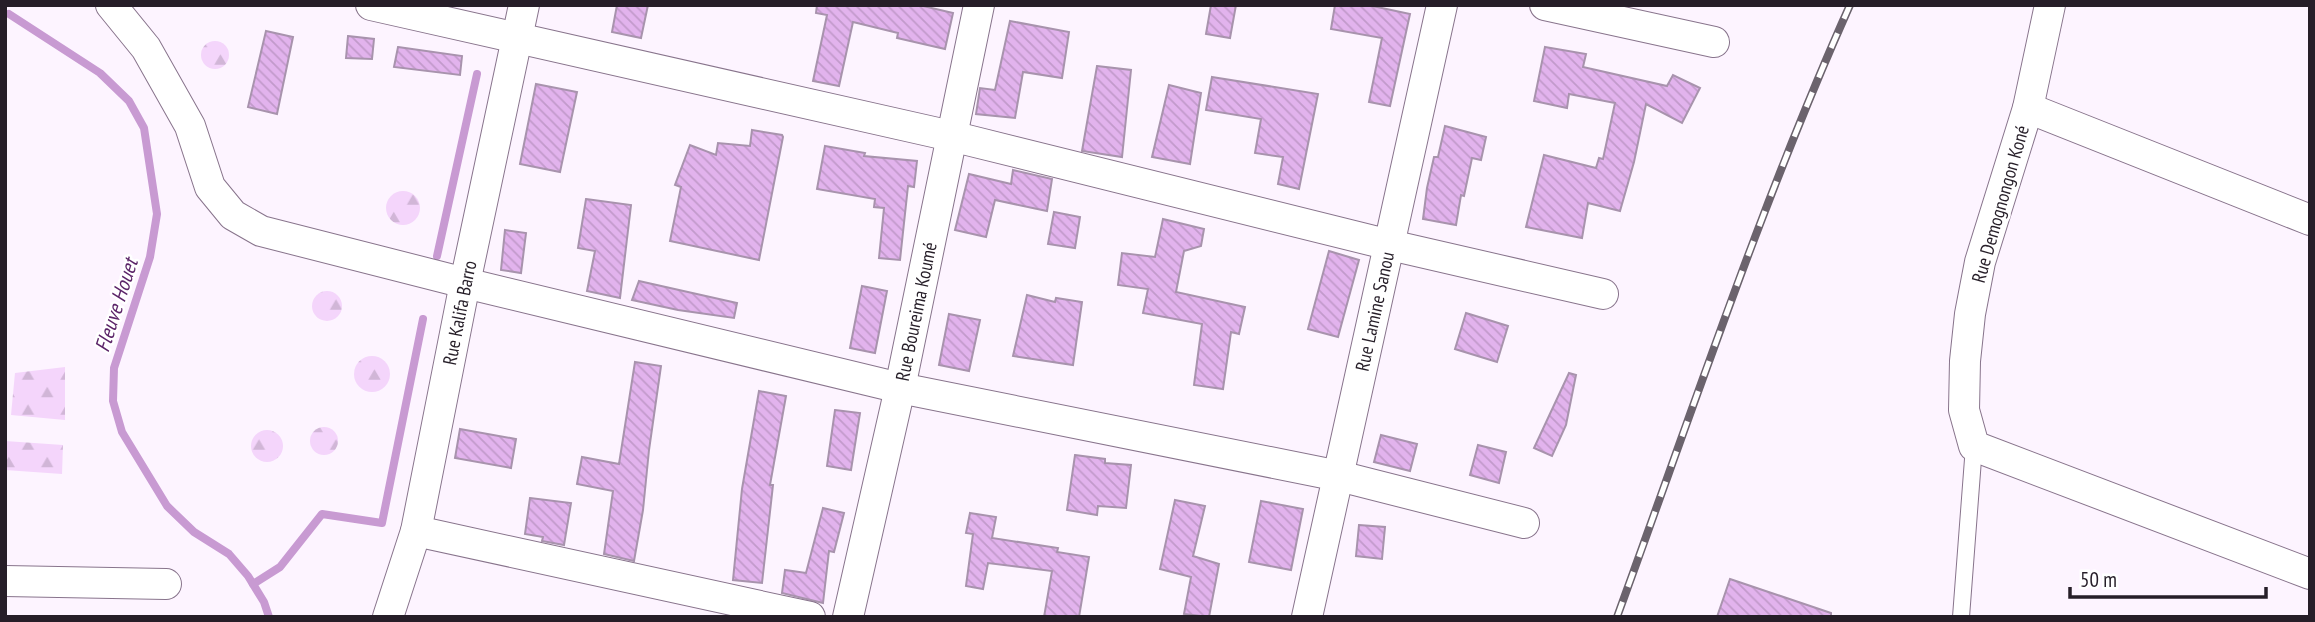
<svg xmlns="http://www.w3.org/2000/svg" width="2315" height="622" viewBox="0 0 2315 622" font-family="'PT Sans Narrow',sans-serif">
<defs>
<pattern id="forest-firs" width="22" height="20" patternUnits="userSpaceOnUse" patternTransform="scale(1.75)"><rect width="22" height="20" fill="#f4d5fb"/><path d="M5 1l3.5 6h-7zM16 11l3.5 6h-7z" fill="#d1b6d7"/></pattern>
<pattern id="building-back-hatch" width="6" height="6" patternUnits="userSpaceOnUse" patternTransform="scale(1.75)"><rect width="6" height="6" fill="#e2b3ed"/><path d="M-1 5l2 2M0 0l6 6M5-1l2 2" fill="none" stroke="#c29acb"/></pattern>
</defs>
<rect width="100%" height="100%" fill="#fdf4ff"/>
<g fill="url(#forest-firs)">
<circle cx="215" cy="55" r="14"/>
<circle cx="403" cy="208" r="17"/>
<circle cx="327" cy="306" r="15"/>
<circle cx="372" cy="374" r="18"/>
<polygon points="65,367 65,420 11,415 15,373"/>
<circle cx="324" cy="441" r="14"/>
<circle cx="267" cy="446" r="16"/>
<polygon points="5,441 63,445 62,474 5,470"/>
</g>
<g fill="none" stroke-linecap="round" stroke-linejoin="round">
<g stroke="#c89ad2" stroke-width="8">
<polyline points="9,14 100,73 129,101 144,128 157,214 150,257 114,368 113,401 122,432 167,506 194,532 229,554 248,576 264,602 269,617"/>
<polyline points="437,256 477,74"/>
<polyline points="253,584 280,567 322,514 382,523 423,319"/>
</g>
</g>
<g fill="url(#building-back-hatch)" stroke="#a893ad" stroke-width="2">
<polygon points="617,5 648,5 641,38 612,32"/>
<polygon points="817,5 919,5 953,13 945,49 897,38 898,33 853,22 839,86 813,81 827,15 816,13"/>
<polygon points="1211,5 1236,5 1230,38 1206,34"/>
<polygon points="1335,5 1368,5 1410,14 1390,106 1369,102 1382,38 1331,29"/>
<polygon points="1010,21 1069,32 1062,78 1023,72 1015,118 976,114 980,88 995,90"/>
<polygon points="266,31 293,37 277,114 248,107"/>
<polygon points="348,36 374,39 372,59 346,58"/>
<polygon points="398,47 462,56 460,75 394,67"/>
<polygon points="1545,47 1586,54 1583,67 1667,86 1673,75 1700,88 1682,123 1646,104 1634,162 1620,211 1588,203 1582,238 1526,227 1544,155 1596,168 1599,158 1603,159 1615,103 1569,94 1567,108 1534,101"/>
<polygon points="1097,66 1131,70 1122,157 1082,151"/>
<polygon points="1212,77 1318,94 1299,189 1278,184 1283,157 1255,153 1261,119 1206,110"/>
<polygon points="536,84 577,92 560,172 520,164"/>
<polygon points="1169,85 1201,93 1190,164 1152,157"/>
<polygon points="1445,126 1486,137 1481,160 1472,158 1464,196 1461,195 1456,225 1423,219 1427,188 1434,157 1438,157"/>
<polygon points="752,130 782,135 783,137 759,260 670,241 681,187 675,185 690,145 716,155 718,143 750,146"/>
<polygon points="825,146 865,153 864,156 917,161 914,187 908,186 900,260 879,258 884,208 874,207 875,199 817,189"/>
<polygon points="1013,170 1052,179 1047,211 995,200 986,237 955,230 969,174 1011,184"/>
<polygon points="586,199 631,205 620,298 587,291 595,251 578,248"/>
<polygon points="1054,212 1080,217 1075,248 1048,244"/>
<polygon points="1163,219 1204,229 1201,246 1184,251 1176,292 1245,307 1239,334 1231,332 1223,389 1194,385 1202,324 1143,313 1148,289 1118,285 1122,253 1155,257"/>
<polygon points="505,230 526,233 521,273 501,270"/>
<polygon points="1329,251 1359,260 1338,337 1308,329"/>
<polygon points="639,281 737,303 734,318 678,310 632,300"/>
<polygon points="862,286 887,291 875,353 850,348"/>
<polygon points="1027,295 1055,302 1056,298 1082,302 1073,365 1013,356"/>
<polygon points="1466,313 1508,326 1497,362 1455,349"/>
<polygon points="949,314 980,320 969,371 939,365"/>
<polygon points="635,362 661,366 649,450 643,510 634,561 604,554 613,491 577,484 582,457 619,464"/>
<polygon points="1569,373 1576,375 1566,425 1552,456 1534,448"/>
<polygon points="759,391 786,396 770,485 773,485 762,583 733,580 742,489"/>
<polygon points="835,410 860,413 851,470 827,466"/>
<polygon points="460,429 516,439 511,468 455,458"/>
<polygon points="1381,435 1417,444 1410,471 1374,462"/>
<polygon points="1478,445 1506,452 1499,483 1470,475"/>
<polygon points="1075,455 1105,459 1105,463 1131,465 1126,508 1098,506 1097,515 1067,510"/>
<polygon points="530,498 571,503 564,545 542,541 543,537 525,534"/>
<polygon points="1175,500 1205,506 1193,556 1219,564 1209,617 1184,614 1191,577 1160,569"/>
<polygon points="1261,501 1303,509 1291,570 1249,562"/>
<polygon points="823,508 844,513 834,552 829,551 823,603 782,593 785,570 806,573"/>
<polygon points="970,513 996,517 992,538 1058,548 1057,552 1089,557 1079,617 1044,617 1052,571 988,563 983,589 966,586 973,534 966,533"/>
<polygon points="1359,525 1385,527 1382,559 1356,556"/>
<polygon points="1730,579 1831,613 1831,617 1717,617"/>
</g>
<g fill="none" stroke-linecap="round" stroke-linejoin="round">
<g stroke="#88748c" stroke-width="18">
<polyline id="service" points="1961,617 1974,446"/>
</g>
<g stroke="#88748c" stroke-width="32">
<g id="minor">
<polyline points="111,5 146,48 190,126 210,187 233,215 261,231 465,283 900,388 1339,476 1524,523"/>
<polyline points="371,5 951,136 1390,245 1603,294"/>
<polyline points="1545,5 1714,42"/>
<polyline points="2050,5 2028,108 1980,262 1970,314 1965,361 1964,410 1974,446 2310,574"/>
<polyline points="2028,108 2310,220"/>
<polyline points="416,531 810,617"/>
<polyline points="5,581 166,584"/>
<path id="s1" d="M388 617 416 531 465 283 524 5"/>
<path id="s2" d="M848 617 900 388 979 5"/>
<path id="s3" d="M1307 617 1442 5"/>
</g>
</g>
<use href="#service" stroke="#fff" stroke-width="16"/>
<use href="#minor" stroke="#fff" stroke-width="30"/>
<g stroke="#6b636d" stroke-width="8">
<path id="rail" d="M1617 617C1692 412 1761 204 1850 5"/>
</g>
<use href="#rail" stroke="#fff" stroke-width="5" stroke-dasharray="16" stroke-linecap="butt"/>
</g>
<g text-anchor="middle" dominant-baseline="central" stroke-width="5" stroke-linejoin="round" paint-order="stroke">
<g font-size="19" fill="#261e28" stroke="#fff">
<text transform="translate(2000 204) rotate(-74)">Rue Demognongon Koné</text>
<text stroke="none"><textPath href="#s2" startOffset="313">Rue Boureima Koumé</textPath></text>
<text stroke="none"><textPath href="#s3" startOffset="313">Rue Lamine Sanou</textPath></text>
<text stroke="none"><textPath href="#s1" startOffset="313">Rue Kalifa Barro</textPath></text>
</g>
<g font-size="21" font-style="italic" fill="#5c2569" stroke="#fff">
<text transform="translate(116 305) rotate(-72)">Fleuve Houet</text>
</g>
</g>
<rect width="2315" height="622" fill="none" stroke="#261e28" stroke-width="14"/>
<path d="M2070 587v10h196v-10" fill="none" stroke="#261e28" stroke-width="3.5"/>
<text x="2080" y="587" font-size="21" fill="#261e28" stroke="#ffffff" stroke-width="5" paint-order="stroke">50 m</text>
</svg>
